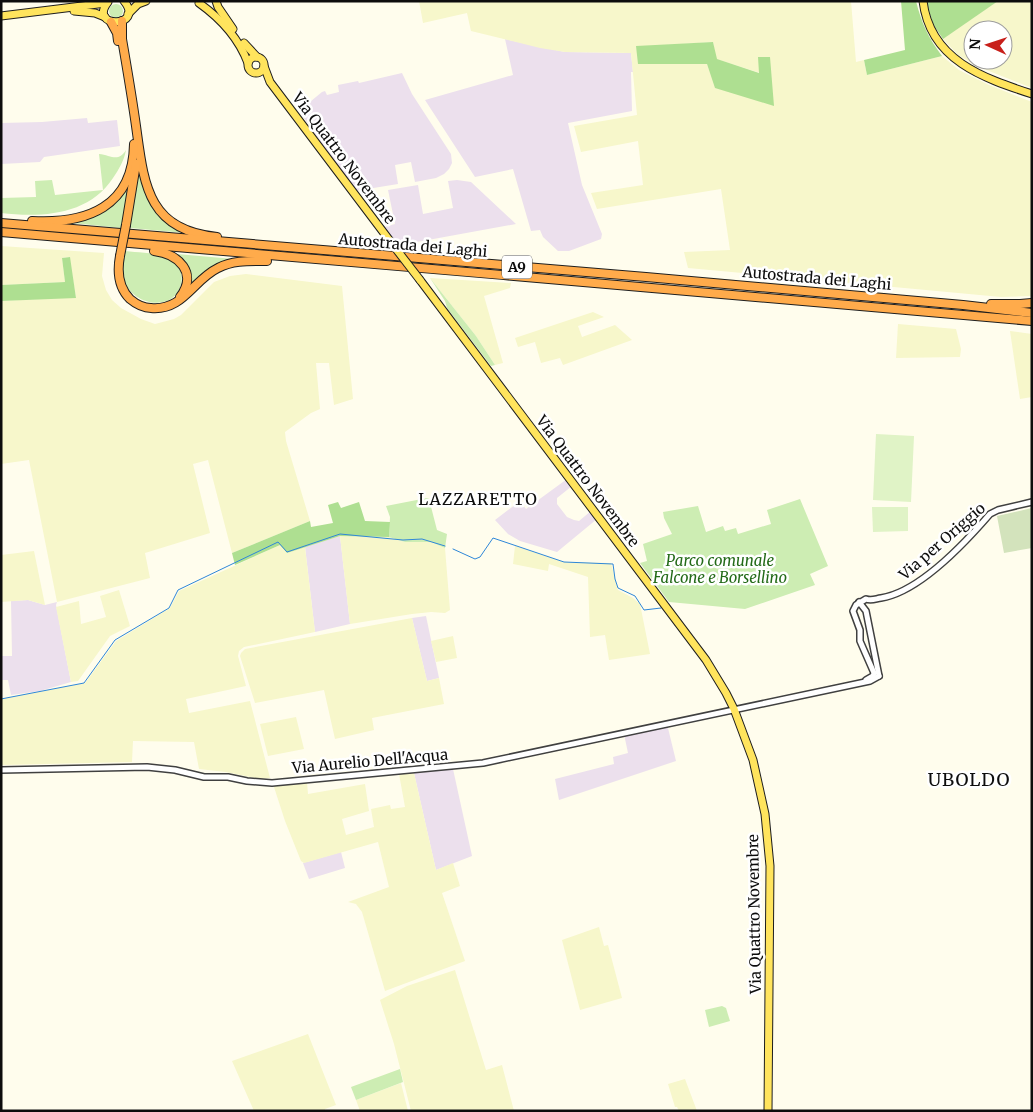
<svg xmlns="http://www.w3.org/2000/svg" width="1033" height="1112" viewBox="0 0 1033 1112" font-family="Merriweather,serif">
<rect width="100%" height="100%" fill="#fffded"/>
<g fill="#ece0ed">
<polygon points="505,39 565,52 631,53 633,72 631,72 632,111 568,123 582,185 602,234 601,239 569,251 558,251 543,237 540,230 531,231 513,169 475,177 425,100 513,75"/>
<polygon points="402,73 412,94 451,154 452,163 449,169 444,174 436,178 415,182 411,162 395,165 398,184 355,191 299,111 322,92 325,91 327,95 339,92 338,85 358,81 359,83"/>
<polygon points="87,118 88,123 117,120 120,146 44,157 40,162 1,164 1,123 42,122"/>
<polygon points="457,180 471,182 516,224 395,246 381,228 395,224 388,190 418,185 423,214 453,208 448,181"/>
<polygon points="567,479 572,486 557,498 557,504 567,517 574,520 579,521 591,511 597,519 557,552 520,541 508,534 495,520 520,501 526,509"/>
<polygon points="340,536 350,624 315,632 305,547"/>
<polygon points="28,600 45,605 57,602 56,605 71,682 40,691 11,695 8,680 1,680 1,656 12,656 11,601"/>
<polygon points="426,616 439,678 427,681 412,618"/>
<polygon points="667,724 676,761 559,800 555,779 614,764 613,757 628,753 624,734"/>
<polygon points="453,769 472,856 436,870 414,773"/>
<polygon points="341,852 345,868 309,879 303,863"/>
</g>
<g fill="#f7f7cb" fill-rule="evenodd">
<path d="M419 1H851L856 62 864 60 867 75 942 56 959 70 989 85 1032 102V296L1001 297 688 268 684 252 730 250 721 189 597 209 591 193 643 185 638 141 581 152 574 126 637 115 631 53 565 52 540 48 471 31 467 13 423 23ZM713 42 716 59 760 73 716 88 707 64 636 47Z"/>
<path d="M926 1H1032V88L979 67 958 55 943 39 933 24ZM973 30H1003V60H973Z"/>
<polygon points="1,246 104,253 102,276 106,290 112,300 121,308 141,319 155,324 174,319 181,315 214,282 230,276 246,274 342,286 353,399 334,405 329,363 316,363 320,409 311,413 285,432 286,441 310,521 232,553 208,460 193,464 210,533 145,553 150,578 57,602 29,460 1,464 1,301 76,297 69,257 62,258 65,282 1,285"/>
<polygon points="430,278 511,283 510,288 484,296 503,363 495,365 476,336"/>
<polygon points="593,312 604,317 578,326 582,337 615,325 632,340 563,365 560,358 541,363 535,342 518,347 515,338"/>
<polygon points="898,324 956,329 961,349 960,357 896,358"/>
<polygon points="1010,331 1032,334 1032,397 1020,399"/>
<polygon points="340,536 389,537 405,542 431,542 445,548 450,610 445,613 431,612 412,614 350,624"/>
<polygon points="280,545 287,553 305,547 315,632 244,647 239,651 238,656 246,686 186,699 189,713 250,701 270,778 259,779 226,772 199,769 194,742 133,741 132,762 1,765 1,699 85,683 116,641 170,608 179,591"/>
<polygon points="515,546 564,562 611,563 618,590 633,598 640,604 650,654 609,660 605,635 590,637 588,577 549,564 548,571 513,564"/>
<polygon points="34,551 45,605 28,600 1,602 1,555"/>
<polygon points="119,590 130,626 110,636 78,681 71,682 56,607 79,601 81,624 106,617 100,596"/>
<polygon points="412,618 427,681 439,678 444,704 372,718 374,730 335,739 324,690 255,703 240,656 241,653 245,649"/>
<polygon points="453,636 457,658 436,662 431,641"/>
<polygon points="296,717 304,749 268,756 260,724"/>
<polygon points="414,773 436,870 453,863 460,886 442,893 465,961 385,991 362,912 356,904 348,902 389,887 378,842 304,863 301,861 285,821 274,787 274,785 307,782 308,794 365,784 369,811 342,819 346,835 374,827 371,809 390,805 391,809 405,807 399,774"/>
<polygon points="599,927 604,946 608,945 622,998 580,1010 562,940"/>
<polygon points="455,970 486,1070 502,1065 514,1111 411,1111 394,1044 380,1000 407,986"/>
<polygon points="308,1034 336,1105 325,1109 325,1111 254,1111 232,1061"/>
<polygon points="685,1079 697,1111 679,1111 677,1107 675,1107 668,1084"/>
<polygon points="401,1083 408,1111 360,1111 356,1100"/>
</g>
<g fill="#cdedb3">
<circle cx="116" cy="11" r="7"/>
<path d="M126 150C124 161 119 169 113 178 89 215 42 218 1 213V198L36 197 35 181 52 180 55 195 103 190 99 154C111 155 118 163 126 150Z"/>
<polygon points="139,171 145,192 185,233 130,228"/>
<polygon points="131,177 121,228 72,223 87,218"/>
<path d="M125 251C140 253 157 252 171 259 186 267 185 292 169 300 150 309 125 295 122 274 121 267 124 258 125 251Z"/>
<polygon points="177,254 234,259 188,291 188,286"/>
<polygon points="430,278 476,336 495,365 491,366 447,308 445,301"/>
<polygon points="427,498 429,499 437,530 447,534 445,548 431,542 405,542 389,537 390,517 386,506"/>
<polygon points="800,499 828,566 810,574 815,585 745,609 669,602 640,563 647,561 643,544 672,534 664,518 663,512 698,506 706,532 723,526 725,531 736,528 738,534 771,524 767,510"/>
<polygon points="722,1006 726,1008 730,1021 709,1027 705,1010"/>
<polygon points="400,1069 403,1082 356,1100 351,1087"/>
</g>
<g fill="#aedf91">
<path d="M901 1H916C921 22 929 39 942 56L867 75 864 60 905 50Z"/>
<polygon points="926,1 998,1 943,39 933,24"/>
<polygon points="713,42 717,59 759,73 758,57 770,57 774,106 715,88 707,64 638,64 636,46"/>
<polygon points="70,257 76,298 1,301 1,285 65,282 62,258"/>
<polygon points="338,502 341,508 359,502 365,521 390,522 389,537 340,536 287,553 280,545 235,565 232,553 310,521 311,527 333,523 328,505"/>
</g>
<polygon fill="#d3e3bc" points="1032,508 1032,548 1004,553 997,516"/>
<g fill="#e0f3c6">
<polygon points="876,434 914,436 911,502 873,500"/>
<polygon points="872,507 908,507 908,531 873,532"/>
</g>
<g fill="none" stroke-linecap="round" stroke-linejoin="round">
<g stroke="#2e87d8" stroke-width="1">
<polyline points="453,549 475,559 480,557 493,538 564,562 613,564 615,579 618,588 635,596 644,610 661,608"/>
<polyline points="1,699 84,683 115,640 169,608 178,590 278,542 287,552 340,534 403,540 422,539 445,546"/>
</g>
<g stroke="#404040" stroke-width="8">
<g id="tertiary">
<polyline points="859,602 866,611 879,676"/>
<path d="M866 680 873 676 874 673 860 641V630L853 611 856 605 866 599C871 601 875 599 881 598 919 592 965 543 990 514L998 510 1032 502"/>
<polyline points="1,770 147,767 175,770 204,777 228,777 247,781 272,783 483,763 870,681 879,676"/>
</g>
</g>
<g stroke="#1e1e1e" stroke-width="9">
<g id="primary">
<polyline points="216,1 218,7 233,29"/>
<path d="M923 1C930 60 983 78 1032 94"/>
<path d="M108 2C87 29 146 28 124 1"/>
<path d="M199 3C220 18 239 39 248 63"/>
<polyline points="74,11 95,13 105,17"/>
<polyline points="128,14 138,4 146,1"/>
<polyline points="1,16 106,3"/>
<polyline points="244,43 257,57"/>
<circle cx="256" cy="65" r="8"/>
<polyline points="264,66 270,82 393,245"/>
<polyline points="420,280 706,660 726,693 734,709 753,760 765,814 770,866 768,1111"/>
</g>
</g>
<g stroke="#1e1e1e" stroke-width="10">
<g id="motorway">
<path d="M122 21V39C127 68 132 97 136 126 144 184 147 230 217 237"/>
<polyline points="111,22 117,33 118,41"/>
<path d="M32 221C87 224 133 207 134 144"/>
<polyline points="1,223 646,277 963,305 1032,313"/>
<polyline points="126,225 136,164"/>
<path d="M1 232C345 263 688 289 1032 321"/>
<path d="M154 251C179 254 198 273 180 297"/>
<path d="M120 256C117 272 118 287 130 299 136 304 143 308 151 308 183 311 193 280 218 268 233 260 250 261 267 261"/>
<polyline points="991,304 1020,304 1032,303"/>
</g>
</g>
<use href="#tertiary" stroke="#fff" stroke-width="5"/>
<use href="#primary" stroke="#ffe45d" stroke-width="7"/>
<use href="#motorway" stroke="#ffab4b" stroke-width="8"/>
<g stroke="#1e1e1e" stroke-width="9" stroke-linecap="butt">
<polyline id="primary-bridge" points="393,245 420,280"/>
</g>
<g stroke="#1e1e1e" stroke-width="10" stroke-linecap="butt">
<polyline id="motorway-bridge" points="120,256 126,225"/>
</g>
<use href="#primary-bridge" stroke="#ffe45d" stroke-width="7"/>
<use href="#motorway-bridge" stroke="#ffab4b" stroke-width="8"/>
</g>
<g text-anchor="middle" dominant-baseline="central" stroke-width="5" stroke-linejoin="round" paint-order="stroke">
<rect fill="#fff" stroke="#565656" stroke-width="1" x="502" y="255.5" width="30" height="23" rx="4"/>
<g font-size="14" font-weight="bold" fill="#0d0d0d">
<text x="517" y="267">A9</text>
</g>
<g font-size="15" fill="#0d0d0d" stroke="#fff">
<text transform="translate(344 158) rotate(53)">Via Quattro Novembre</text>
<text transform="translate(413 245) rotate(5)">Autostrada dei Laghi</text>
<text transform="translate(817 278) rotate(5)">Autostrada dei Laghi</text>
<text transform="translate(588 481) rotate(53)">Via Quattro Novembre</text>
<text transform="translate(942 541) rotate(-41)">Via per Origgio</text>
<text transform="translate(370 761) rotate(-5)">Via Aurelio Dell'Acqua</text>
<text transform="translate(754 914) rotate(-91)">Via Quattro Novembre</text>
</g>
<g font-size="15" font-style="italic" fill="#236a18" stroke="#fff">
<text x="720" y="560">Parco comunale<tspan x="720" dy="17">Falcone e Borsellino</tspan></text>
</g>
<g font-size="16" letter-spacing="1" fill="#0d0d0d" stroke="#fff">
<text x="478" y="499">LAZZARETTO</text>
</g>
<g font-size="18" letter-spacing="1" fill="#0d0d0d" stroke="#fff">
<text x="969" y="779">UBOLDO</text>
</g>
</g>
<rect width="1033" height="1112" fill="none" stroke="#0d0d0d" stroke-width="5"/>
<g transform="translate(988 45) rotate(273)"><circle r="24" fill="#ffffff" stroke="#9e9e9e"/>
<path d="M0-4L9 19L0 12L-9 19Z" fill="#c81f1a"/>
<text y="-8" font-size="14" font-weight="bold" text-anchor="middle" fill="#0d0d0d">N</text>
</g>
</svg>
